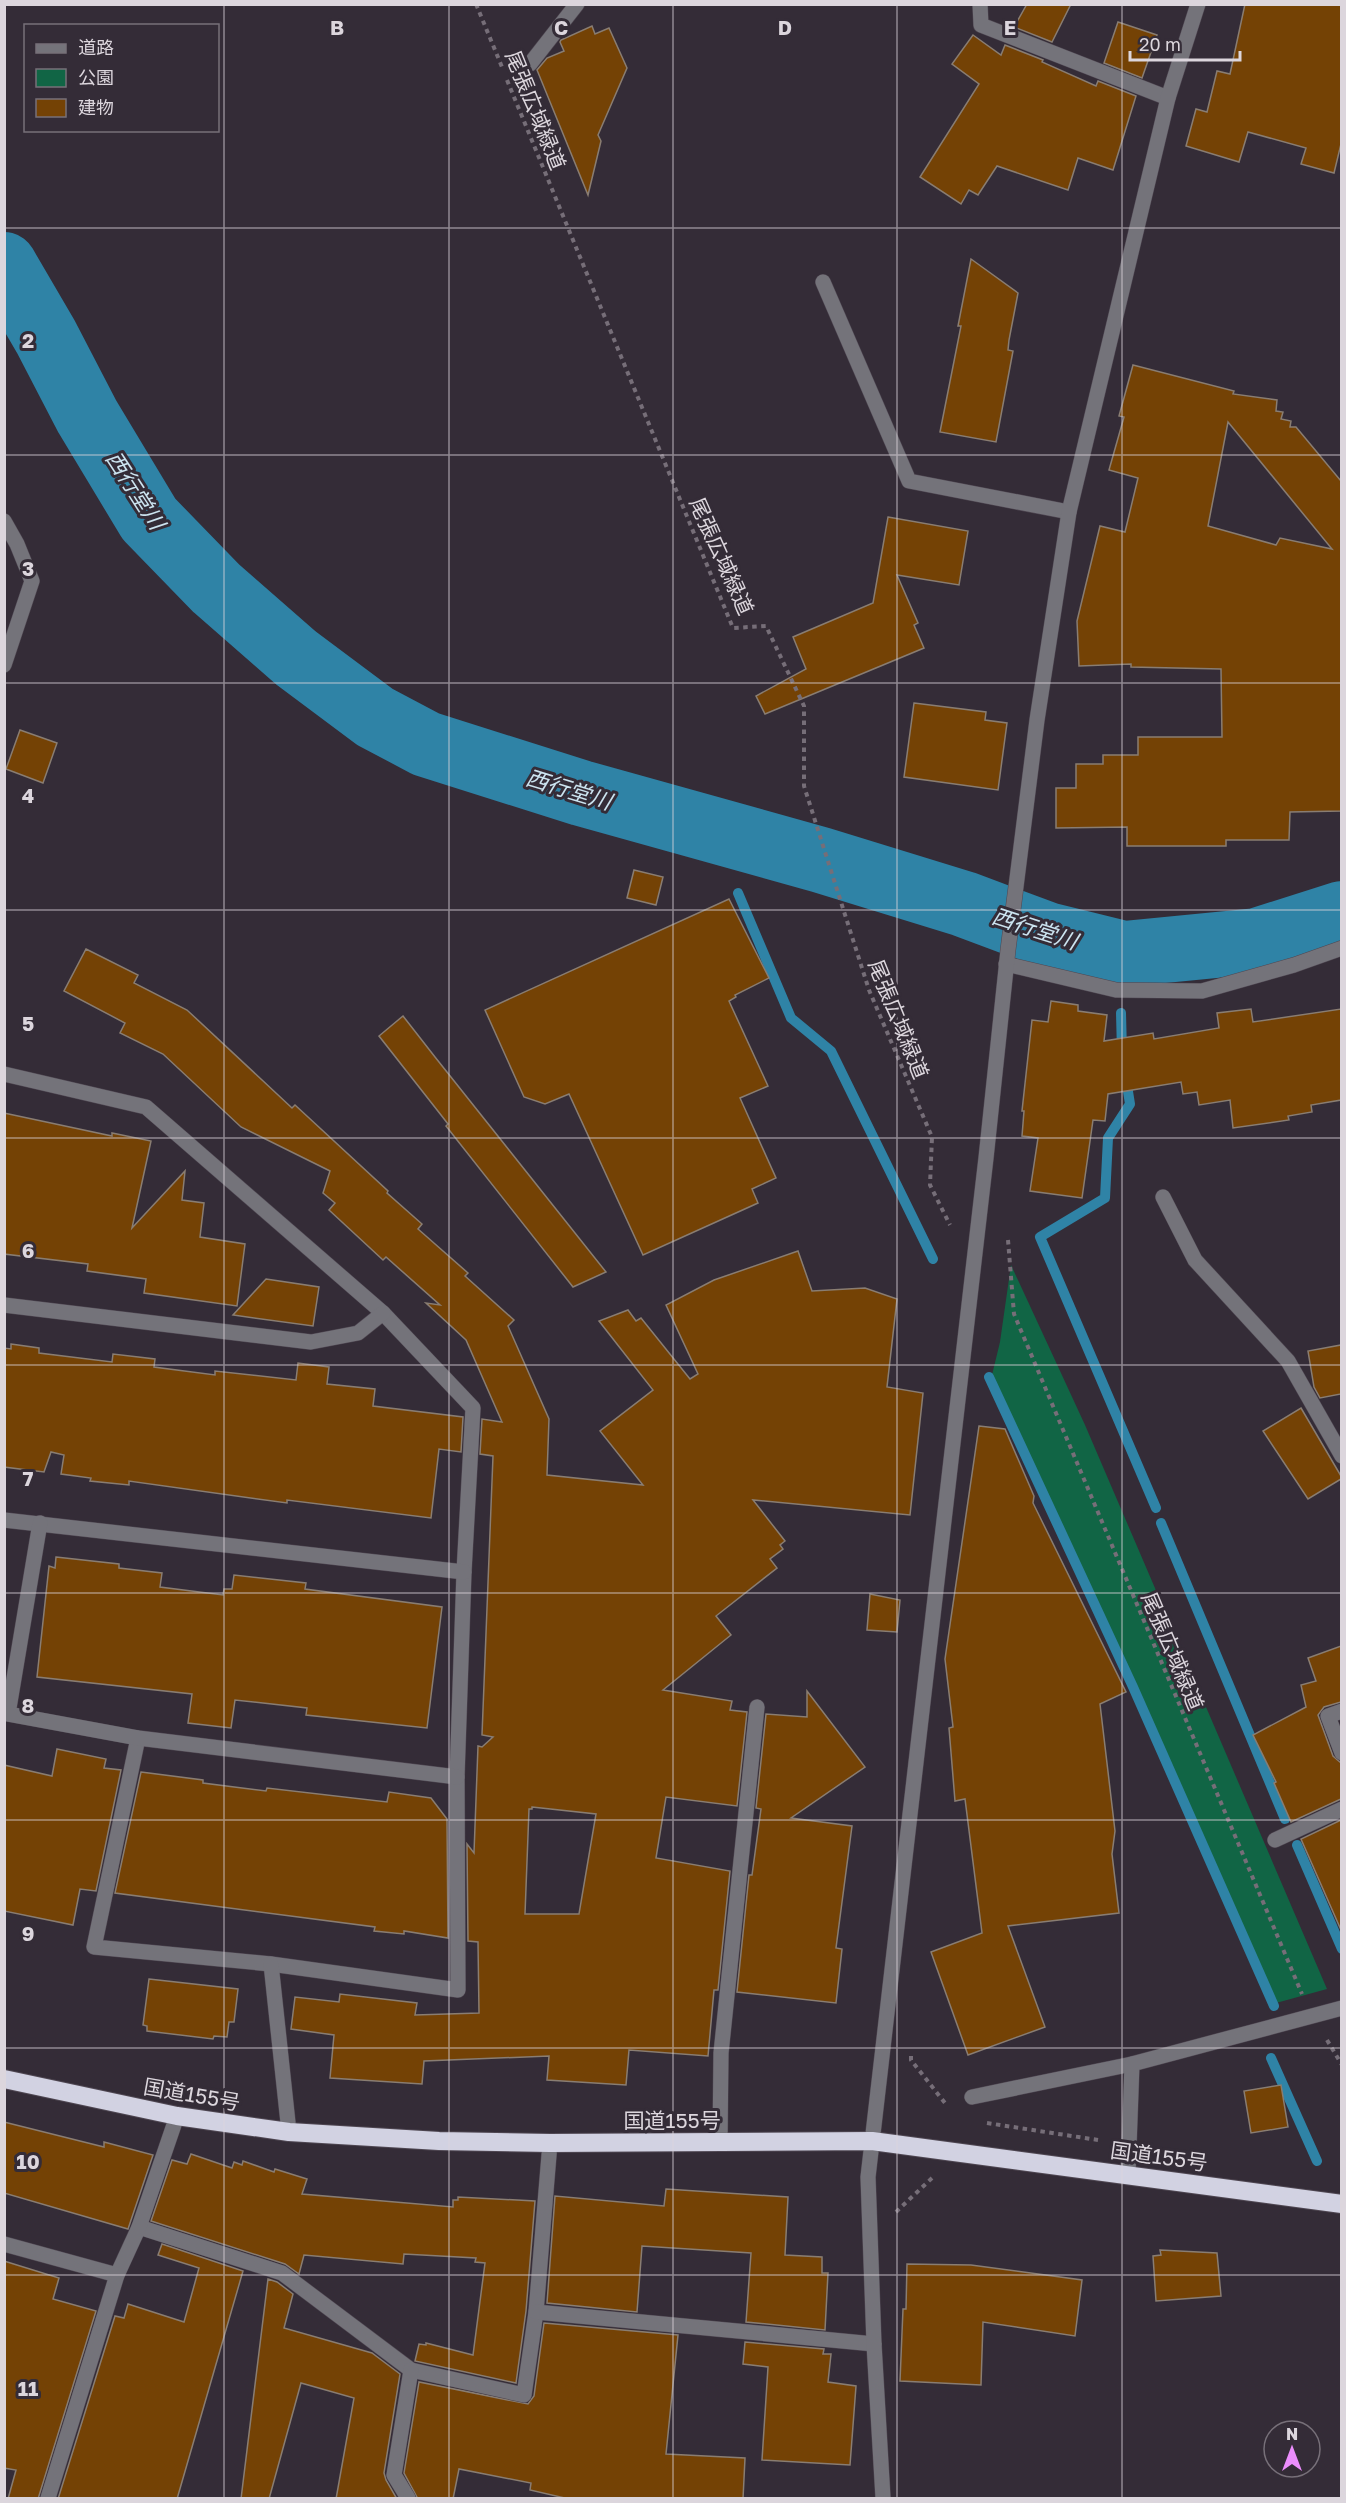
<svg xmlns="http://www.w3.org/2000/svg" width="1346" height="2503" viewBox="0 0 1346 2503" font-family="'Golos Text','Noto Sans JP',sans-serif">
<rect width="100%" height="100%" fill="#342c37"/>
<polygon fill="#116545" points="1011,1265 1085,1425 1327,1989 1276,2003 992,1375 1000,1342"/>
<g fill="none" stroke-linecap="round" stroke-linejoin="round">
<g stroke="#2f83a6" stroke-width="10">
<polyline points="738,893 791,1018 831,1051 933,1259"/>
<polyline points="1121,1013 1122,1052"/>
<polyline points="1126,1079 1130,1104 1108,1138 1105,1198 1040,1237 1156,1508"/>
<polyline points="989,1377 1133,1687 1274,2006"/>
<polyline points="1161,1523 1285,1819"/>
<polyline points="1297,1845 1342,1949"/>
<polyline points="1271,2058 1317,2161"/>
</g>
<polyline stroke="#2f83a6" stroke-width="66" points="4,265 46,337 87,416 149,519 216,588 296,658 375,717 426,744 581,793 821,860 964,904 1047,935 1124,954 1257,941 1342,914"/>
</g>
<g fill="#744205" stroke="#897d72" stroke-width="1.5" fill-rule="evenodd">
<polygon points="1027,4 1071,4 1052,42 1014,27"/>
<polygon points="1245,4 1341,4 1341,144 1334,173 1301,164 1306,148 1248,132 1239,162 1186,146 1196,109 1207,112 1217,71 1230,74"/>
<polygon points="1118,22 1157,35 1142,78 1104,63"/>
<polygon points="592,26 595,34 609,28 627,68 598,135 601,141 588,195 537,70 547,58 564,51 560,42 561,40"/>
<polygon points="973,35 1001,55 1005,45 1043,60 1042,62 1096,86 1098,81 1136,96 1113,170 1078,158 1068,190 997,166 978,195 969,190 961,204 920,177 979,84 952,64"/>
<polygon points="971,259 1018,293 1009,340 1008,350 1013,351 996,442 940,432 961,326 958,326"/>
<path d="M1133 365 1234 391 1233 394 1277 400 1276 411 1283 412 1281 419 1291 421 1290 427H1296L1341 481V811L1290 812 1289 840H1226V846H1127V827L1056 828V788H1076V764H1103V755H1138V737H1222L1221 669 1131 667V664L1079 666 1077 621 1100 526 1125 532 1138 478 1109 470 1124 417 1119 416ZM1228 422 1332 549 1280 538 1276 545 1208 526Z"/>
<polygon points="888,517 968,531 959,585 897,575 918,623 914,625 924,648 765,714 756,696 806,669 793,637 873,603"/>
<polygon points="914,703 986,712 985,720 1007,723 998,790 904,777"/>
<polygon points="20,730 57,743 43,783 6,769"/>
<polygon points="634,870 663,877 656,905 627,898"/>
<polygon points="729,899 769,978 735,995 736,997 729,1001 768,1086 740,1098 776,1178 752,1189 758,1203 643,1255 569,1094 545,1104 524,1097 485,1010"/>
<path d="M86 949 138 975 134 983 187 1010 292 1108 295 1105 388 1191 387 1193 422 1224 418 1229 468 1273 465 1276 514 1320 508 1326 549 1419 547 1475 643 1485 600 1431 653 1390 599 1321 628 1310 636 1321 641 1318 690 1379 698 1374 666 1305 714 1280 798 1251 812 1291 865 1288 897 1299 887 1387 923 1393 910 1515 753 1500 785 1541 780 1545 783 1549 770 1559 777 1568 716 1616 731 1635 663 1690 732 1701 730 1710 747 1712 737 1806 666 1797 656 1858 730 1871 718 1990H714L708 2056 629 2050 626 2085 547 2080 549 2056 424 2061 422 2084 330 2078 334 2035 291 2029 295 1997 339 2002 340 1994 417 2003 415 2015 479 2013 478 1942 468 1941 467 1844 474 1853 478 1746 482 1747 493 1737 482 1735 493 1456 480 1454 482 1419 502 1422 466 1340 426 1303 440 1305 386 1257 383 1260 329 1210 335 1203 323 1193 330 1171 241 1127 163 1054 120 1033 125 1023 64 991ZM532 1807 596 1814 579 1914H525L529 1809H532Z"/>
<polygon points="1051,1001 1078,1005 1078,1011 1107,1015 1104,1041 1153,1033 1154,1039 1219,1028 1217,1013 1251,1009 1253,1022 1341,1009 1341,1100 1311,1105 1312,1112 1288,1116 1289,1120 1233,1128 1230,1100 1199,1105 1197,1092 1183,1094 1181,1082 1108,1094 1105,1121 1093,1120 1082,1198 1030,1191 1038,1138 1022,1136 1024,1111 1022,1111 1032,1020 1048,1022"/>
<polygon points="403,1016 435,1057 606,1272 573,1287 446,1126 448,1124 441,1115 379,1036"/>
<polygon points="4,1113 112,1136 112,1133 151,1141 132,1228 185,1171 182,1200 204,1203 200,1237 245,1244 237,1306 144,1293 146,1279 87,1271 88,1264 4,1254"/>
<polygon points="266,1279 319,1287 313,1326 233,1315"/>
<polygon points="11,1344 39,1348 39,1353 112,1362 113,1354 155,1359 154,1367 215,1375 215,1371 296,1380 298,1363 329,1367 327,1384 375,1389 373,1406 463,1417 461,1452 439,1449 431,1518 287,1500 287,1503 129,1481 129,1485 90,1481 91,1478 61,1474 64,1455 51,1452 44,1472 4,1467 4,1348 11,1349"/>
<polygon points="1341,1345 1341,1394 1320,1398 1314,1387 1308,1351"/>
<polygon points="1301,1408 1341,1476 1341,1479 1308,1499 1263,1431"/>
<polygon points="979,1426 1005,1429 1034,1496 1033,1503 1126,1692 1100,1704 1115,1831 1112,1854 1119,1913 1008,1926 1045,2027 968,2055 931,1952 982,1933 965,1799 955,1801 949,1728 953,1727 945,1659"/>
<polygon points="56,1557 119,1564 119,1568 162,1573 160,1587 223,1595 224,1589 232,1589 234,1575 306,1583 305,1589 442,1607 427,1728 306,1715 307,1708 235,1700 231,1728 188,1723 192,1694 37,1677 49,1566 55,1568"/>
<polygon points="870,1594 900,1600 897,1632 867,1630"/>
<polygon points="1341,1646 1341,1702 1324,1707 1318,1715 1333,1756 1341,1763 1341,1799 1291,1822 1274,1783 1276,1782 1253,1735 1306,1707 1301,1685 1316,1681 1308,1658"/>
<polygon points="807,1691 865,1767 791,1818 852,1826 836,1948 842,1949 836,2003 737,1992 749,1875 752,1875 761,1809 756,1808 766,1714 807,1717"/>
<polygon points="57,1749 106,1759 104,1768 121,1770 96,1891 80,1889 73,1925 4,1911 4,1765 52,1776"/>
<polygon points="141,1772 203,1780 203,1783 266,1791 267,1788 387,1802 389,1792 431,1798 447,1819 448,1938 404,1931 404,1934 374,1931 375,1927 115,1893"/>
<polygon points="1341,1820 1341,1930 1301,1839"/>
<polygon points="149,1979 238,1989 234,2022 229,2022 227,2037 214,2036 213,2039 147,2031 147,2026 143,2025"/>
<polygon points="1281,2085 1288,2127 1251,2133 1244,2091"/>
<polygon points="4,2122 104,2147 104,2142 153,2155 128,2229 4,2193"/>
<polygon points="191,2154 232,2168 234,2162 242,2165 243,2161 274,2172 275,2169 307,2179 302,2194 453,2207 453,2200 458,2200 458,2197 535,2201 526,2311 516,2383 415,2361 419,2344 426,2345 426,2343 473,2355 485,2263 475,2262 476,2258 404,2254 403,2264 304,2255 299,2274 285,2264 151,2221 172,2160 187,2164"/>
<polygon points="666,2189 788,2197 785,2255 822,2257 822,2273 828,2273 825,2330 746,2322 751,2253 642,2246 637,2312 547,2303 555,2196 664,2206"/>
<polygon points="162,2244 243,2271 177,2499 58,2499 115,2316 124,2318 128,2304 184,2322 199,2268 158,2255"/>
<polygon points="1160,2250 1217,2253 1221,2296 1156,2301 1153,2256 1161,2255"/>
<polygon points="4,2261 59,2278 53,2299 96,2311 38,2499 8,2499 16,2470 4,2468"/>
<polygon points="907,2264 971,2265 1082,2280 1075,2336 983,2322 981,2385 900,2381 903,2309 906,2309"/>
<polygon points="268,2279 277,2282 293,2294 284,2328 372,2353 400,2374 384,2473 386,2480 397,2499 336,2499 354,2398 301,2383 269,2499 241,2499"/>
<polygon points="544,2323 678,2335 666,2454 745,2458 743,2499 569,2499 530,2490 531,2483 459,2469 453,2499 418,2499 404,2473 419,2382 528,2404 534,2396"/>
<polygon points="745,2342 824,2349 823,2354 831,2354 828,2382 856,2386 850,2465 762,2460 768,2367 743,2364"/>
</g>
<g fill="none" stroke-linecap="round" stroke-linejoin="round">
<g stroke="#4f4752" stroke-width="16">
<g id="minor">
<polyline points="980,4 981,25 1168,98"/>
<polyline points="530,64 577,4"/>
<polyline points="823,282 909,481 1069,512"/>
<polyline points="4,521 17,544 32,581 4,665"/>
<polyline points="1006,964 1116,990 1202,991 1294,965 1342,948"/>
<polyline points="4,1074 146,1107 383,1313 473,1408 464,1572 457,1777 458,1990 271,1964 94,1947 138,1738"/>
<polyline points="1163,1197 1195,1260 1288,1361 1342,1456"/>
<polyline points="4,1305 311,1342 358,1333 383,1313"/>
<polyline points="4,1520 464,1572"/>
<polyline points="40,1523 8,1714 138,1738 457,1777"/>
<polyline points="1342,1711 1328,1716 1342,1753"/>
<polyline points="1275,1840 1342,1809"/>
<polyline points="271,1964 289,2132"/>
<polyline points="972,2097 1132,2064"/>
<polyline points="720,2142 721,2053 757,1707"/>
<polyline points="1128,2174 1132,2064 1342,2008"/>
<polyline points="139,2227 282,2273 411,2370 524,2395 536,2312 550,2143"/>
<polyline points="4,2244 117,2275"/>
<polyline points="536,2312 874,2344"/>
<polyline points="48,2498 117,2275 139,2227 177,2116"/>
<polyline points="408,2498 394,2475 411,2370"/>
<polyline points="883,2498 874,2344 868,2177 986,1158 1008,950 1037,720 1069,512 1168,98 1198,4"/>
</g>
</g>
<g stroke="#4f4752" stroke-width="20">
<polyline id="highway" points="4,2079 177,2116 289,2132 439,2141 550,2143 872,2141 1342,2204"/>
</g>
<g stroke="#766e78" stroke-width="4" stroke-dasharray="4.5 4.5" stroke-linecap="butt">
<polyline points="476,4 502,67"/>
<polyline points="507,80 733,628 766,626 804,706 804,786 869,990 932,1137 930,1185 950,1225"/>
<polyline points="1008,1240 1014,1314 1302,1994"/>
<polyline points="1327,2040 1342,2065"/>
<polyline points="911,2056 911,2060 945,2103"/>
<polyline points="987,2123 1098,2140"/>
<polyline points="896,2212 932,2178"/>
</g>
<use href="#minor" stroke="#74737a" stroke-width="15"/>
<use href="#highway" stroke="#d2d2e2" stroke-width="18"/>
</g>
<path fill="none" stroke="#dcd6dd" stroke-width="1.5" stroke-opacity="0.55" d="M224 4V2498M449 4V2498M673 4V2498M897 4V2498M1122 4V2498M4 228H1342M4 455H1342M4 683H1342M4 910H1342M4 1138H1342M4 1365H1342M4 1593H1342M4 1820H1342M4 2048H1342M4 2275H1342"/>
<g text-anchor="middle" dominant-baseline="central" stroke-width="6" stroke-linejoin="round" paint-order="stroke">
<g font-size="21" fill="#dcd6dd" stroke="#342c37">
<text transform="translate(536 110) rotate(68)">尾張広域緑道</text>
<text transform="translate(722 556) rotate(66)">尾張広域緑道</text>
<text transform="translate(899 1019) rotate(68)">尾張広域緑道</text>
<text transform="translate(1173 1651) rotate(67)">尾張広域緑道</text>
<text transform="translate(192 2094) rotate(10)">国道155号</text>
<text x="672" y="2120">国道155号</text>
<text transform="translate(1159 2156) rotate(8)">国道155号</text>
</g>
<g font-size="22" font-style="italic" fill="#cce4f0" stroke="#342c37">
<text transform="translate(136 490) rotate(57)">西行堂川</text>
<text transform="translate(569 789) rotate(17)">西行堂川</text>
<text transform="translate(1035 928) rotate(18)">西行堂川</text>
</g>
</g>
<g font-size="20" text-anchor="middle" font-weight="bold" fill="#dcd6dd" stroke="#342c37" stroke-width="6" stroke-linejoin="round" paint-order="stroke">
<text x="337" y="35">B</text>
<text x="561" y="35">C</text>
<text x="785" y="35">D</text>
<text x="1010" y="35">E</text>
<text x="28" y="348">2</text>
<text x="28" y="576">3</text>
<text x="28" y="803">4</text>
<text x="28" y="1031">5</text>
<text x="28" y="1258">6</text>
<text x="28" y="1486">7</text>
<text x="28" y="1713">8</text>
<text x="28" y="1941">9</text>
<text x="28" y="2169">10</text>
<text x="28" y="2396">11</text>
</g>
<rect width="1346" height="2503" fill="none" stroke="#dcd6dd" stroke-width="12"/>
<rect x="24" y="24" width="195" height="108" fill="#342c37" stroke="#777079" stroke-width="1.5"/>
<rect x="36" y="44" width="30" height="9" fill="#74737a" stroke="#777079" stroke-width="1.5"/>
<text x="78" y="54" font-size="18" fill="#dcd6dd">道路</text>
<rect x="36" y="69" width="30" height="18" fill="#116545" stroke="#777079" stroke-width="1.5"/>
<text x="78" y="84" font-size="18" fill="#dcd6dd">公園</text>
<rect x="36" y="99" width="30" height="18" fill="#744205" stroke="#777079" stroke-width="1.5"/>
<text x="78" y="114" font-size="18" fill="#dcd6dd">建物</text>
<g transform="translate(1292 2449)"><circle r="28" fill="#342c37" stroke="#777079" stroke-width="1.5"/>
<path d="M0-4.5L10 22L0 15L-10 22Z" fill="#eb8dfc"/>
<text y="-9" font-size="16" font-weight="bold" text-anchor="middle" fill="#dcd6dd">N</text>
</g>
<path d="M1130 51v9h110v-9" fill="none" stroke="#dcd6dd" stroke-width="3"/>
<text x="1139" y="51" font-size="18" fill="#dcd6dd" stroke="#342c37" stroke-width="4.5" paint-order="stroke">20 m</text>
</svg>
